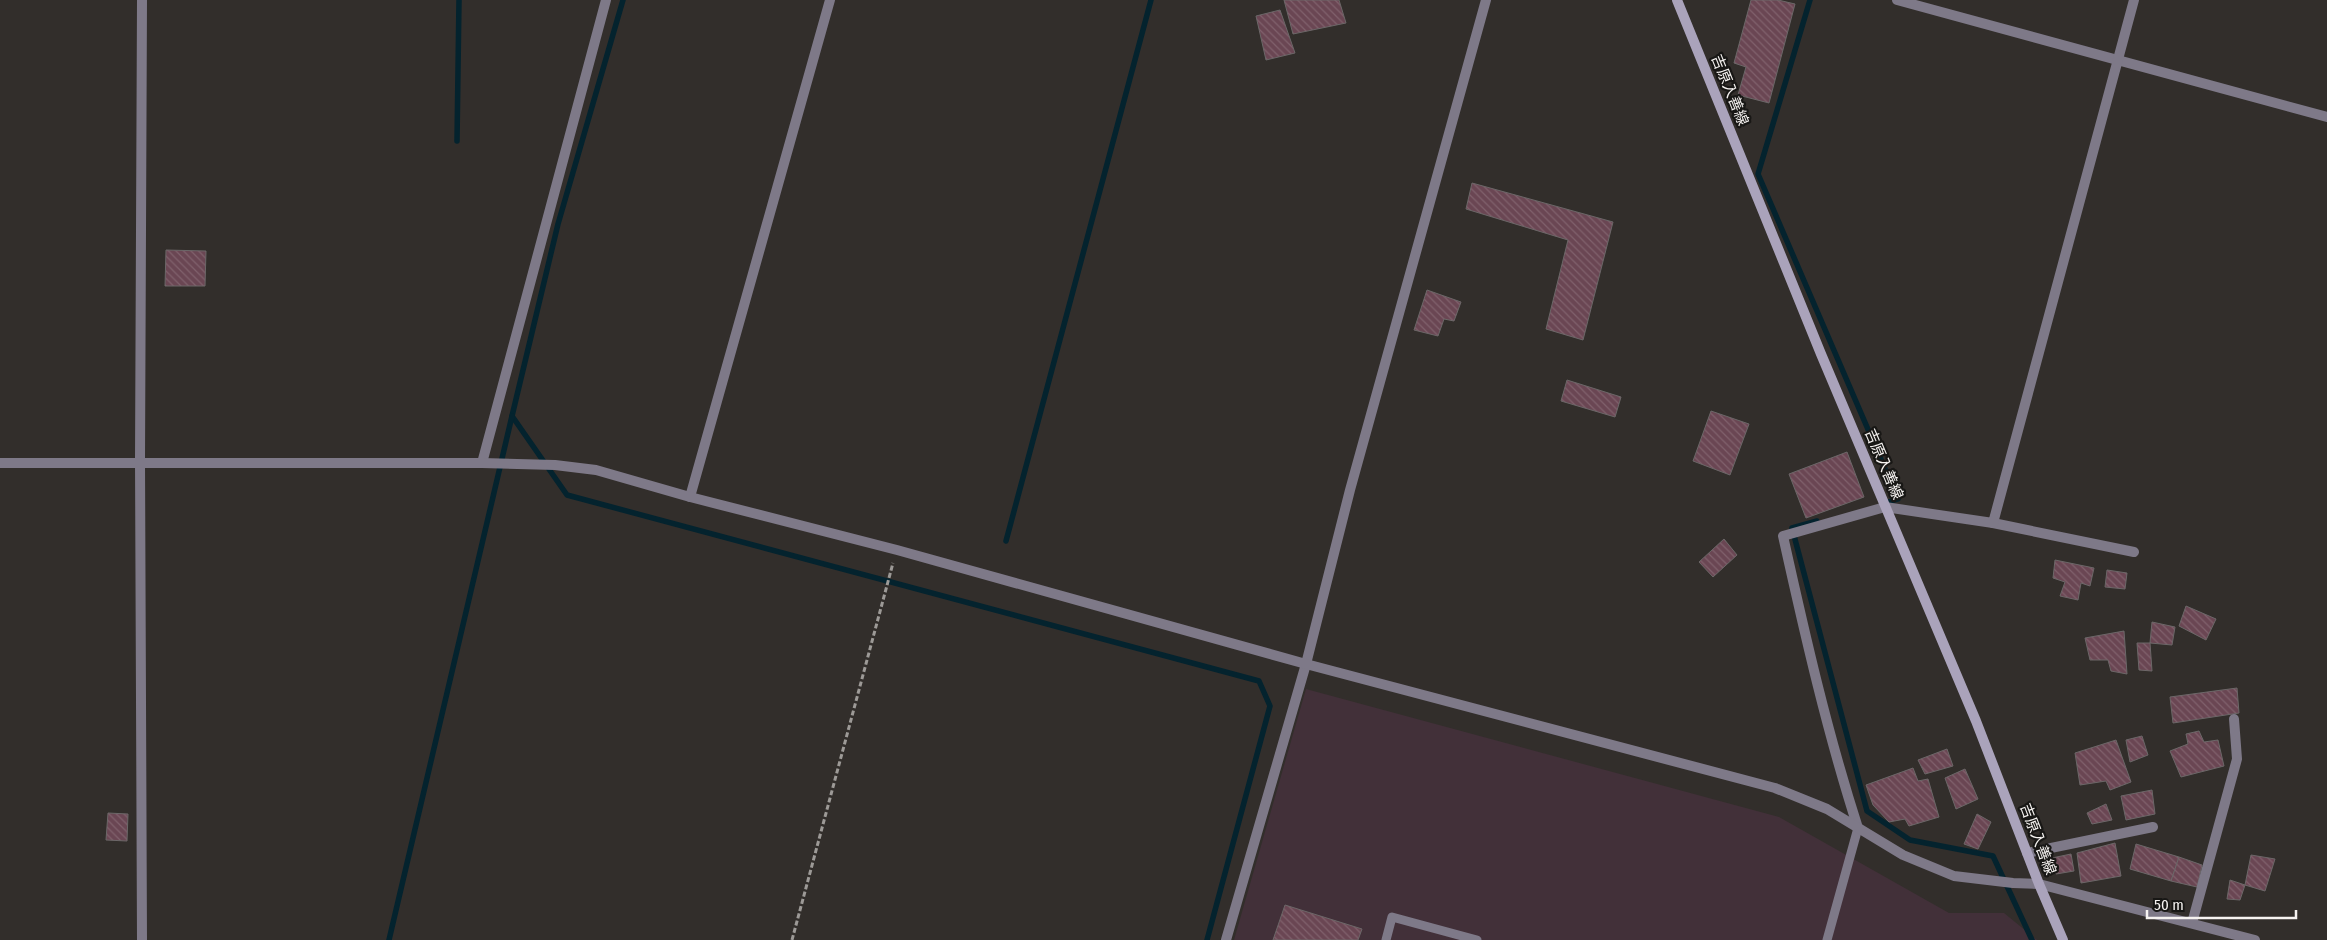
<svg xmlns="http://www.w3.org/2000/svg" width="2327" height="940" viewBox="0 0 2327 940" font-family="'Fira Sans Condensed','Noto Sans JP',sans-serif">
<defs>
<pattern id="building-back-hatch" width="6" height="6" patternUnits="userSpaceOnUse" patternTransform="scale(1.25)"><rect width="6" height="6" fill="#6a4653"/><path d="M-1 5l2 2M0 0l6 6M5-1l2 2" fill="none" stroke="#80616c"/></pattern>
</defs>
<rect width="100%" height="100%" fill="#322e2b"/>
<polygon fill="#423039" points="1306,689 1779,817 1949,913 2004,913 2037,940 1234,940"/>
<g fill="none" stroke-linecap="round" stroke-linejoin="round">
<g stroke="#04232e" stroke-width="5.5">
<polyline points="623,0 558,224 512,416 567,495 1259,681 1270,706 1207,940"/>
<polyline points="1810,0 1758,174 1898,499 1882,504"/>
<polyline points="457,141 459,0"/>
<polyline points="1817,521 1792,528 1867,811 1910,840 1993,856 2032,940"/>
<polyline points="1006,541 1151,0"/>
<polyline points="389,940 512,416"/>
</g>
</g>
<g fill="url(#building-back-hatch)" stroke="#6c6768">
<polygon points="1284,0 1339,0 1346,23 1293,34"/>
<polygon points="1751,0 1778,0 1795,4 1769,103 1738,95 1746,67 1734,63"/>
<polygon points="1280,10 1295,53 1266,60 1256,16"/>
<polygon points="1472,183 1613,222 1583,340 1546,329 1568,240 1466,209"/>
<polygon points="166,250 206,251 205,286 165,286"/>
<polygon points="1427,290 1461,302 1454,321 1444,319 1438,336 1414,330"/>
<polygon points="1567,380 1621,397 1615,417 1561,401"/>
<polygon points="1711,411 1749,424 1730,475 1693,461"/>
<polygon points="1847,452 1864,497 1806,518 1789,474"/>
<polygon points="1724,539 1737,555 1713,577 1699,562"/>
<polygon points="2055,560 2094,568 2090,586 2081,583 2078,600 2060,596 2065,582 2053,578"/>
<polygon points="2107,570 2127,573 2125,589 2105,587"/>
<polygon points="2186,606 2216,619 2206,640 2179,626"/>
<polygon points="2152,622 2175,627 2172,645 2150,643"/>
<polygon points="2124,631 2127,674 2111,671 2108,660 2090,660 2085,638"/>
<polygon points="2137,643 2150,643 2152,671 2139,670"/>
<polygon points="2237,688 2239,713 2173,723 2170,697"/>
<polygon points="2199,731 2204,742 2218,740 2224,766 2181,777 2170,751 2188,744 2186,734"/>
<polygon points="2142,736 2148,755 2130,762 2126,740"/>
<polygon points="2116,740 2131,782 2110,790 2106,781 2080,785 2075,753"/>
<polygon points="1947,749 1953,766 1925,774 1918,760"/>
<polygon points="1913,768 1918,781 1928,779 1939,817 1909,826 1905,819 1889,822 1873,805 1866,785"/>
<polygon points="1965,769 1978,799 1956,809 1945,778"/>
<polygon points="2152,790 2155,814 2126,820 2121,796"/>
<polygon points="2106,804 2112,820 2092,824 2087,813"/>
<polygon points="108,813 128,814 127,841 106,840"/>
<polygon points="1977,814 1991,822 1978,849 1964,844"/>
<polygon points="2115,843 2121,876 2081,883 2077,853"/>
<polygon points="2136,844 2179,857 2171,881 2130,869"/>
<polygon points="2071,854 2074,871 2056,874 2052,858"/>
<polygon points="2251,855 2275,859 2265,891 2245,885"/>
<polygon points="2179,857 2202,865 2197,887 2171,881"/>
<polygon points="2230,880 2245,885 2240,900 2227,899"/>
<polygon points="1285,905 1362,929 1358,940 1273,940"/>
</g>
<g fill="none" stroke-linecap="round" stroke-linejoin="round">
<polyline stroke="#9d9a97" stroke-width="3" stroke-dasharray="5 2.5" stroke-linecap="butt" points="792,940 893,563"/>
<g stroke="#7e7988" stroke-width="9">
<polyline points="1386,940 1392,917 1477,940"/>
<polyline points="1827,940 1858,828"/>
</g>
<g stroke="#7e7988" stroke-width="10">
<polyline points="142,0 140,461 142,940"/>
<polyline points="1897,0 2327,117"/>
<polyline points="482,463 606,0"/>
<polyline points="690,497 830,0"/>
<polyline points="1993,523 2134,552"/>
<path d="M1858 828C1827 732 1805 635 1783 536L1885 507 1993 523 2134 0"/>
<polyline points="2027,853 2153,827"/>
<polyline points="2039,884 2255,940"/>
<polyline points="2192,923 2237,759 2234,719"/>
<polyline points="1226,940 1306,664 1350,490 1486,0"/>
</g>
<polyline stroke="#7e7988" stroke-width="10" points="0,463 482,463 555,465 596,470 690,497 897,550 1306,664 1775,788 1827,809 1903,855 1954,876 2013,883 2039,884"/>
<polyline stroke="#aaa3bb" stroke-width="10" points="1677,0 1821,354 1976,721 2039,884 2063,940"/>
</g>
<g text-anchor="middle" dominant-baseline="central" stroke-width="4.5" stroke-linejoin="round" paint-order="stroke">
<g font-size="15" fill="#f6f3f1" stroke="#181715">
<text transform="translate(1730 90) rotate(68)">吉原入善線</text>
<text transform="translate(1884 464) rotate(67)">吉原入善線</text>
<text transform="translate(2038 839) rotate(69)">吉原入善線</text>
</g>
</g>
<path d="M2147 910v8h149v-8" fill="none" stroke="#f6f3f1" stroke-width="2.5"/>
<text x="2154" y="910" font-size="15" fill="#f6f3f1" stroke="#181715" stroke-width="4" paint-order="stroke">50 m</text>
</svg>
